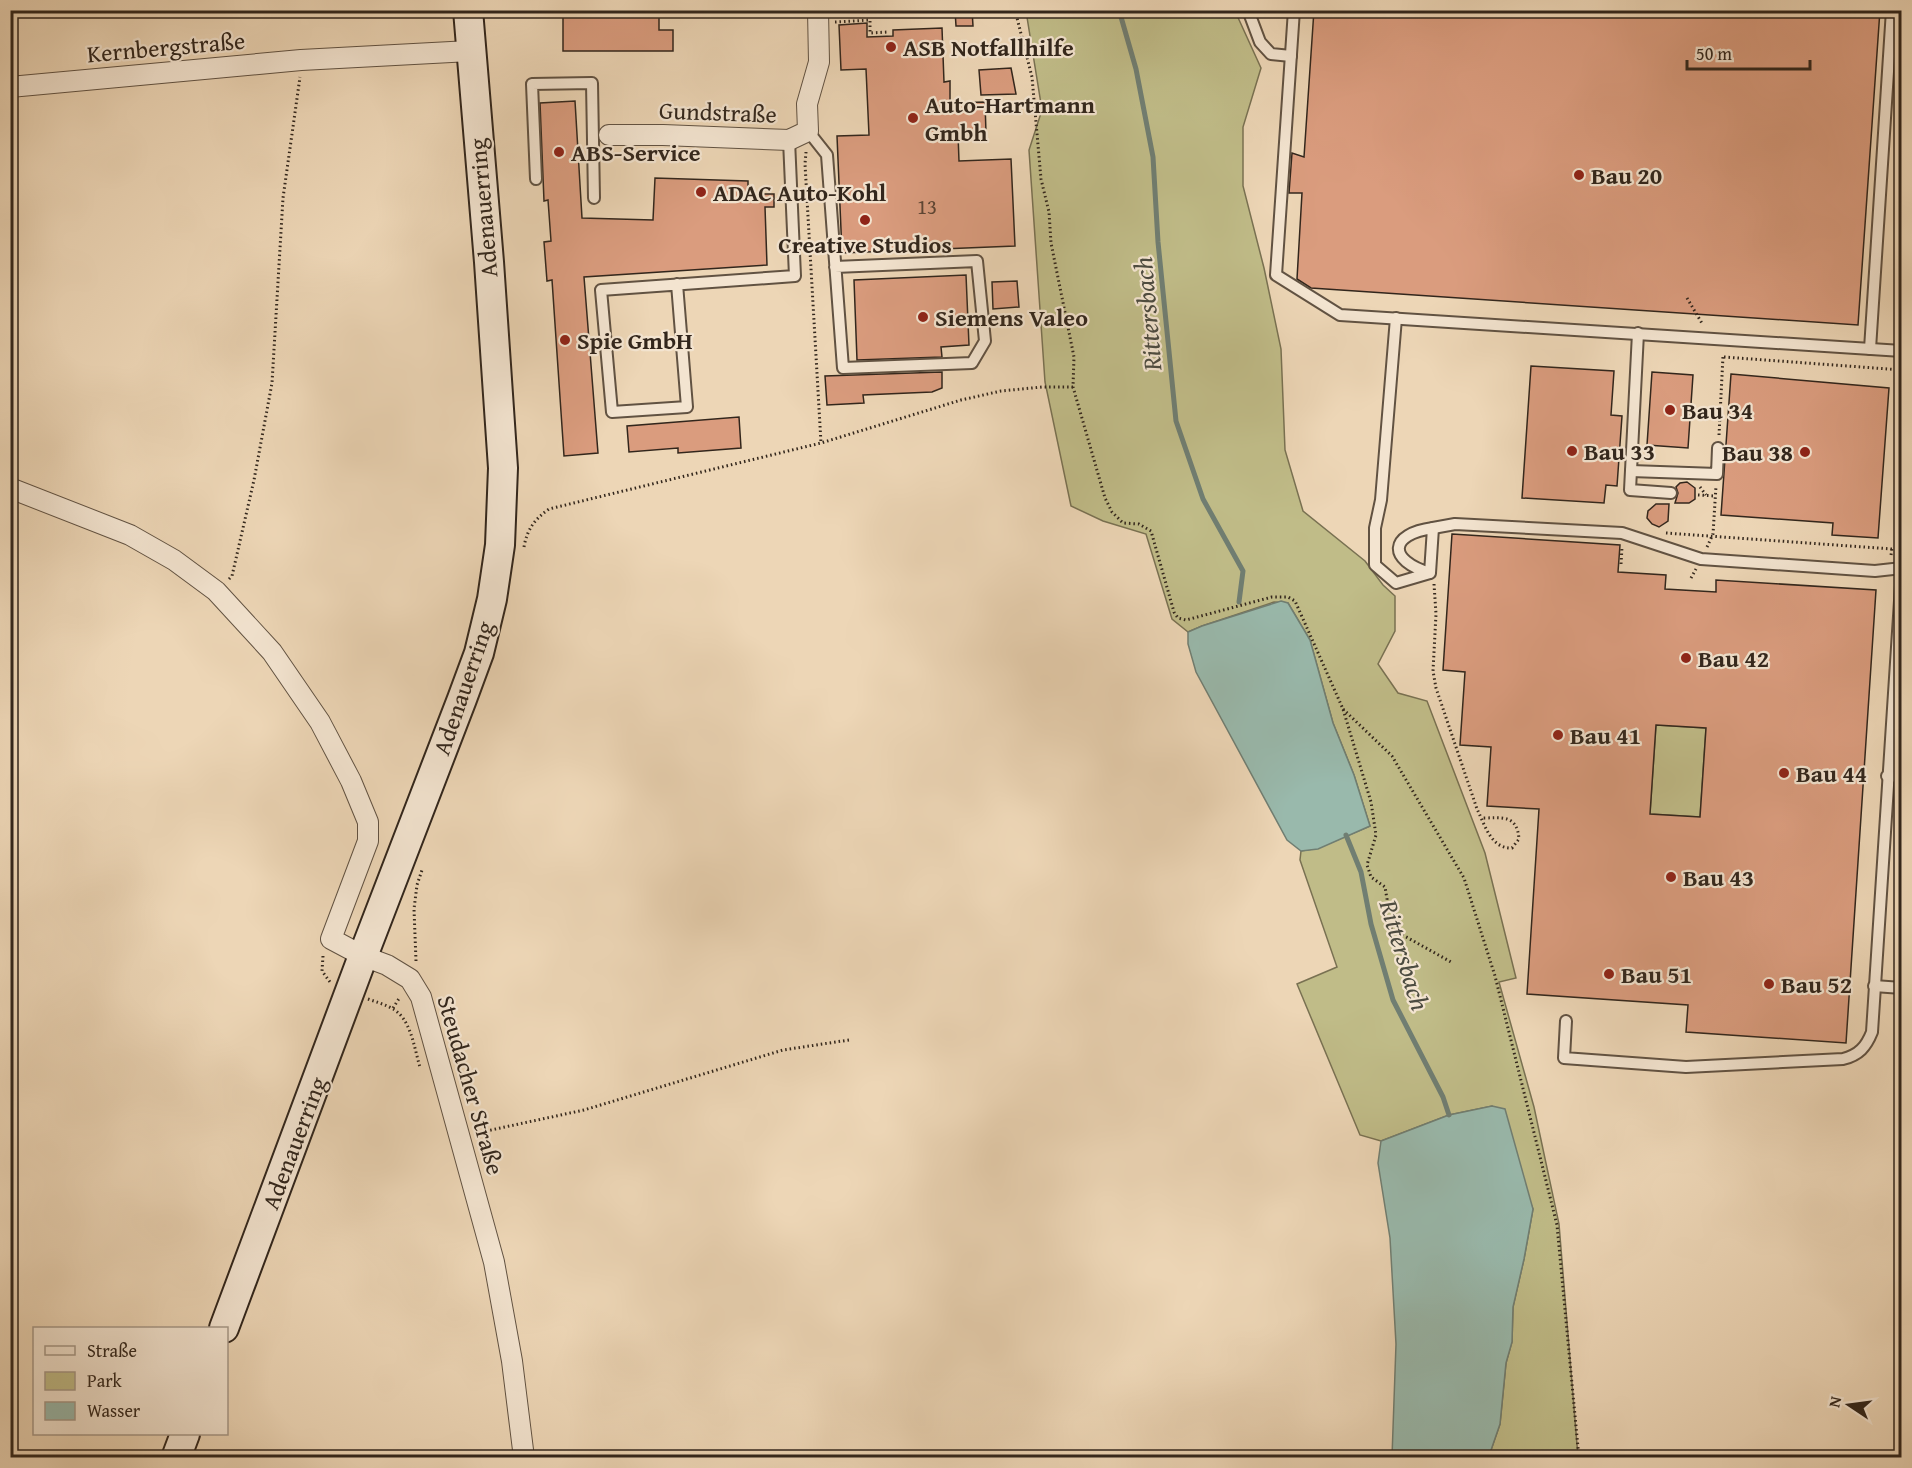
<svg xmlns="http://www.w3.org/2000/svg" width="1912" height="1468" viewBox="0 0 1912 1468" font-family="'Gentium Book Plus',serif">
<rect width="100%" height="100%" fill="#edd6b6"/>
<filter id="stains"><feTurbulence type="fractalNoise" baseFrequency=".00333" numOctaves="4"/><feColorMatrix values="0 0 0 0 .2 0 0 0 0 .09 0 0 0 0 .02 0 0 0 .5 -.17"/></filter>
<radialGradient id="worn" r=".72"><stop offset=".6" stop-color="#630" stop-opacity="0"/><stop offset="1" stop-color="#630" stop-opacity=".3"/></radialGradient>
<g fill="#c0bc88" stroke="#797152" stroke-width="1.5">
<polygon points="1026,11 1235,11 1261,68 1243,127 1243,186 1264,268 1281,349 1285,450 1303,511 1365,561 1383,585 1395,596 1395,631 1378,664 1398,693 1427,701 1485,853 1516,978 1499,982 1534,1107 1559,1224 1578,1457 1481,1457 1490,1453 1500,1424 1506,1363 1512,1342 1513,1307 1524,1259 1533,1209 1492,1106 1449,1115 1381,1141 1360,1135 1297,984 1337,967 1300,860 1301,851 1318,848 1370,826 1354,775 1333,723 1310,640 1288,603 1274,602 1202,626 1188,632 1172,619 1146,534 1103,521 1071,506 1045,382 1029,150 1042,110"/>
<polygon points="1656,725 1706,728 1700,817 1650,814"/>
</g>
<g fill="#99b9ac" stroke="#707e72" stroke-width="1.5">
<polygon points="1281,601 1288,603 1310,640 1333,723 1354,775 1370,826 1318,849 1301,851 1287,840 1196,672 1188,644 1188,632 1202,626"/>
<polygon points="1492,1106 1505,1109 1533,1209 1524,1259 1513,1307 1512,1342 1506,1363 1500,1424 1490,1453 1481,1457 1392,1457 1396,1344 1390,1238 1378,1163 1381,1141 1449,1115"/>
</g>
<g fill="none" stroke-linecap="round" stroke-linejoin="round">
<g stroke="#707e72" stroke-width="5">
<polyline points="1119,10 1136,69 1153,157 1158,242 1176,421 1203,499 1243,571 1239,602"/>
<polyline points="1346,835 1361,872 1371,924 1393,1000 1443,1097 1449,1115"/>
</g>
</g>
<g fill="#da9c7e" stroke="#32261c" stroke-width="1.5" fill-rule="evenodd">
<polygon points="563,10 659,10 659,30 673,30 673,51 563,51"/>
<polygon points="955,10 972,10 973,26 956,26"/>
<polygon points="1314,10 1880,10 1858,325 1311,288 1297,279 1302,193 1289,193 1292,153 1304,157"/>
<polygon points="867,23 867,37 893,36 893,30 942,28 944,82 950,81 950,103 985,102 986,133 958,134 959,161 1011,159 1015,246 842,253 837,136 869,135 866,69 841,70 839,25"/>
<polygon points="1011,68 1016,94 981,95 979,70"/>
<polygon points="575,101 582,218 653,220 655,178 748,181 748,194 774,194 774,207 765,207 767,265 584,277 598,453 564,456 552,280 547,281 544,242 551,241 548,200 544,201 540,103"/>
<polygon points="966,275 969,345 941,347 942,357 857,360 854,280"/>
<polygon points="1017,281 1019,307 993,309 992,282"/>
<polygon points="1531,366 1614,371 1611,415 1622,416 1617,486 1606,485 1604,503 1522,498"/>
<polygon points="942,372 942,388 932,392 863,395 864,403 827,405 825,376"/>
<polygon points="1652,372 1693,375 1688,448 1647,445"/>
<polygon points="1731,374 1889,388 1878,538 1832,535 1833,523 1721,515"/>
<polygon points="739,417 741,448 678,453 678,448 629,452 627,426"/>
<polygon points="1687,482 1695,488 1695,499 1689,503 1675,503 1678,493 1676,487 1680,483"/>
<polygon points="1656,504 1669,504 1668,521 1659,527 1652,524 1647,518 1648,511"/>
<path d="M1452 534 1620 545 1618 572 1666 575 1665 589 1716 592V580L1876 590 1846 1043 1686 1032 1688 1005 1527 994 1539 809 1487 806 1491 747 1460 745 1465 672 1443 670ZM1656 725 1706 728 1700 817 1650 814Z"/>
</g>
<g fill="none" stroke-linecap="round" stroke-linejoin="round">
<g stroke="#615242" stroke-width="14">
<g id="lane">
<polyline points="1248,10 1260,42 1271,54 1291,56"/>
<polyline points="1294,10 1276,275 1340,315 1902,351"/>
<polyline points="808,131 827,155 843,368 972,363 985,341 977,261 835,267"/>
<polyline points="536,179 532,84 592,83 594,198"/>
<polyline points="677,284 687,407 612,412 601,290 795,276 789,140"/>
<path d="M1396 318 1381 500 1375 528V565L1396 583 1430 573 1433 528C1389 534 1387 560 1430 573"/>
<polyline points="1638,333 1630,490 1671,493"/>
<polyline points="1870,349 1892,10"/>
<polyline points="1631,471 1717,474 1718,448"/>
<polyline points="1433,528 1455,524 1622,533 1701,559 1875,571 1902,568"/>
<polyline points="1887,776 1902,777"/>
<polyline points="1874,986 1902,988"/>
<path d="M1566 1021 1564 1058 1686 1067 1843 1059C1859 1055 1866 1047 1872 1032L1902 570"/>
</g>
</g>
<g stroke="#615242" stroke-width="22">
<g id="street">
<polyline points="10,87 301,60 470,51"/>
<polyline points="609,135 663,135 789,140 808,131 807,104 819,62 818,10"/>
<polyline points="10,488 130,535 174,560 216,591 272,652 320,722 351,781 368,822 368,841 331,939 363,956 387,965 410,979 421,997 494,1262 512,1361 524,1458"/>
</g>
</g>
<g stroke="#32261c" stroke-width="32">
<g id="secondary">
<polyline points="224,1328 363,956 462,699 479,653 492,599 500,545 503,468 489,262 468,10"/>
<polyline points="176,1458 185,1434"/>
</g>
</g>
<g stroke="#32261c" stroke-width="3" stroke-dasharray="1.5 3" stroke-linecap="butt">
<polyline points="1015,10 1032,77 1041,179 1049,212 1051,243 1074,357 1073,387 1105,498 1112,512 1123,523 1139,524 1151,531 1174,612 1178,618 1186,620 1272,597 1288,597 1295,601 1343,709 1371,802 1376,835 1367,865 1371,877 1385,887 1387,899 1384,916 1392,929 1451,962"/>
<polyline points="835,22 870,20 870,33 888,32"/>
<polyline points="806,152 805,164 821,443"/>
<polyline points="1687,298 1703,325"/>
<polyline points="1724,357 1902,370"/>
<polyline points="1719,435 1723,356"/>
<polyline points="1700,487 1706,495"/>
<polyline points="1698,495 1715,496"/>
<polyline points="1666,533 1892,549"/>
<path d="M524 547C527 529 535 519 549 509L821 443 961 400 1001 391 1042 387H1073"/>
<polyline points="1707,547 1713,534 1716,486"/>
<polyline points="1891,555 1892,549 1902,549"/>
<polyline points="1621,564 1622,547"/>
<polyline points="1691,578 1696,569"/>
<polyline points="229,579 232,576 254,480 272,383 283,198 300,77"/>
<path d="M1434 584 1436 614 1433 671 1436 688 1477 809C1485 825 1491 849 1512 848L1519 839C1517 814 1502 818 1482 818"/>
<polyline points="1343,709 1392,756 1464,878 1495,976 1557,1225 1579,1458"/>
<polyline points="323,956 322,971 330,982"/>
<polyline points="416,961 414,909 417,885 422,870"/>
<path d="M368 999C376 1002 384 1004 391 1008 411 1017 414 1048 420 1067"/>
<polyline points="393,1008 400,997"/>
<polyline points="477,1133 584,1110 783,1050 849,1040"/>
</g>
<use href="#lane" stroke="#f3e4d0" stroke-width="10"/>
<use href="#street" stroke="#f3e4d0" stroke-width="20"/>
<use href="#secondary" stroke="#f3e4d0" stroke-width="28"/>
</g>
<g fill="#8f2418" stroke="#f3e4d0" stroke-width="2">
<circle cx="891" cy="47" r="6"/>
<circle cx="913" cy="118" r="6"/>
<circle cx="559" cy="152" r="6"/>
<circle cx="1579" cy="175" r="6"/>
<circle cx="701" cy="192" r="6"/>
<circle cx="865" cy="220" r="6"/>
<circle cx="923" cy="317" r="6"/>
<circle cx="565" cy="340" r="6"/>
<circle cx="1670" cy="410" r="6"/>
<circle cx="1572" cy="451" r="6"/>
<circle cx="1805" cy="452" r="6"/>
<circle cx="1686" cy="658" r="6"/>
<circle cx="1558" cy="735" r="6"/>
<circle cx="1784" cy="773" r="6"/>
<circle cx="1671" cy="877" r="6"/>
<circle cx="1609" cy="974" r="6"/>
<circle cx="1769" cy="984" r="6"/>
</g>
<g text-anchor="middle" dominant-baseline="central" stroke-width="4.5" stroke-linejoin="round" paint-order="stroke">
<g font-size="21" fill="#5c4434">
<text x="927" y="206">13</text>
</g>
<g font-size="24" fill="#32261c" stroke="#f3e4d0">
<text transform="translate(166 47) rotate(-5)">Kernbergstraße</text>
<text transform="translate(718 112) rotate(2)">Gundstraße</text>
<text transform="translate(483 208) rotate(-95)">Adenauerring</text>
<text transform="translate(463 688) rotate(-71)">Adenauerring</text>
<text transform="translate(471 1085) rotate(74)">Steudacher Straße</text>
<text transform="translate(294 1143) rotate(-69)">Adenauerring</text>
</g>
<g font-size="24" font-weight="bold" fill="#32261c" stroke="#f3e4d0" text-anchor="start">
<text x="903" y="47">ASB Notfallhilfe</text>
<text x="925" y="104">Auto-Hartmann<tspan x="925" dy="28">Gmbh</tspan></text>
<text x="571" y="152">ABS-Service</text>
<text x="1591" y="175">Bau 20</text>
<text x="713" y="192">ADAC Auto-Kohl</text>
<text x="865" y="244" text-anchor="middle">Creative Studios</text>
<text x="935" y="317">Siemens Valeo</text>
<text x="577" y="340">Spie GmbH</text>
<text x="1682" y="410">Bau 34</text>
<text x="1584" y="451">Bau 33</text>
<text x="1793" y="452" text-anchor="end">Bau 38</text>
<text x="1698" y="658">Bau 42</text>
<text x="1570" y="735">Bau 41</text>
<text x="1796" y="773">Bau 44</text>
<text x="1683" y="877">Bau 43</text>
<text x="1621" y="974">Bau 51</text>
<text x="1781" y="984">Bau 52</text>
</g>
<g font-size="26" font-style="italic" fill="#4c4b40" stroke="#f3e4d0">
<text transform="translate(1147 314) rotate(-95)">Rittersbach</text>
<text transform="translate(1405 955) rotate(73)">Rittersbach</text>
</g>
</g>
<rect width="1912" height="1468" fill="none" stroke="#edd6b6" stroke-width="36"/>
<rect x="12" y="12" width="1888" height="1444" fill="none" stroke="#32261c" stroke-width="3"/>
<rect x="18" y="18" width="1876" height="1432" fill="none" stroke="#32261c" stroke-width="1.5"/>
<rect x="33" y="1327" width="195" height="108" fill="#f3e4d0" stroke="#a69888" stroke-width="1.5"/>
<rect x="45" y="1346" width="30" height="9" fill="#f3e4d0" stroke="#a69888" stroke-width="1.5"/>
<text x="87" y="1357" font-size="18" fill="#32261c">Straße</text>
<rect x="45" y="1372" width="30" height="18" fill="#c0bc88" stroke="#a69888" stroke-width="1.5"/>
<text x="87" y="1387" font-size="18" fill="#32261c">Park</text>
<rect x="45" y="1402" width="30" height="18" fill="#99b9ac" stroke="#a69888" stroke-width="1.5"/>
<text x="87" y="1417" font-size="18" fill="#32261c">Wasser</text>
<g transform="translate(1849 1405) rotate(283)" stroke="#f3e4d0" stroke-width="4.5" paint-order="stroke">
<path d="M0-4.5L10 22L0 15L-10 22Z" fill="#32261c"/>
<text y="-9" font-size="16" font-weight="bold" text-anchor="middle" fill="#32261c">N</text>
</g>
<path d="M1687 60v9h123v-9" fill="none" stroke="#32261c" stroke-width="3"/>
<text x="1696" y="60" font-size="18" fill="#32261c" stroke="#f3e4d0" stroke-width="4.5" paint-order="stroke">50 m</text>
<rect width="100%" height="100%" filter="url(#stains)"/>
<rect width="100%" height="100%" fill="url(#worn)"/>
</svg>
